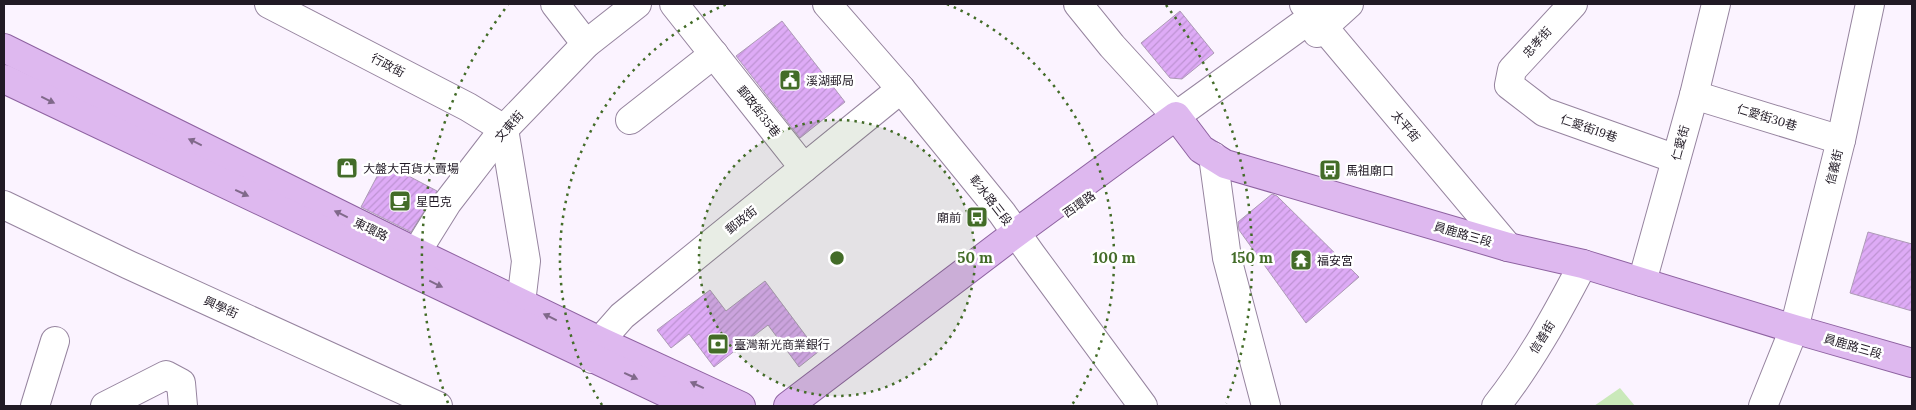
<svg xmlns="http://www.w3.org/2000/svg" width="1916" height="410" viewBox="0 0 1916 410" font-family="Lora,'Noto Sans TC',serif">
<defs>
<pattern id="building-hatch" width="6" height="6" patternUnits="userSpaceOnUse" patternTransform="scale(1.25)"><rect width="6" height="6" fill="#deabf6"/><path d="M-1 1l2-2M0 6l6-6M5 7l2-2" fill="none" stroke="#be93d3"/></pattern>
</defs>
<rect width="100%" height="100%" fill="#fbf3ff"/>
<polygon fill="#cae9ba" points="1620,388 1635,406 1594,406"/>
<g fill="url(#building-hatch)" stroke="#ad9ab6">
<polygon points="1180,11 1214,53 1182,79 1170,78 1141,43"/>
<polygon points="782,21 845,102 800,138 736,56"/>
<polygon points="384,163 437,191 411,232 361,207"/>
<polygon points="1272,194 1277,196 1359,277 1306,323 1239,230 1238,222"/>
<polygon points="1868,232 1912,244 1912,311 1850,293"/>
<polygon points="765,281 818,352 799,367 768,325 714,367 689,334 671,348 657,330 710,290 726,311"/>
</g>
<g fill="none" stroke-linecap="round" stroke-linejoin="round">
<g stroke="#96849f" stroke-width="30">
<g id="minor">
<polyline points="269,4 468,107 504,129 526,261 521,303"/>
<polyline points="555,4 586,44"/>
<polyline points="674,4 804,168"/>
<polyline points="827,4 901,89 1002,213 1031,254 1143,406"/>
<polyline points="1078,4 1112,46 1176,116 1314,16 1325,4"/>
<polyline points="1304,4 1508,247"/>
<polyline points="1573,4 1512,70 1509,85 1544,112 1676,159"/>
<polyline points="1317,33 1349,4"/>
<polyline points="1694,95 1841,140"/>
<polyline points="630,120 714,54"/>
<polyline points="1213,156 1227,258 1266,406"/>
<polyline points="4,205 129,265 438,406"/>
<polyline points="406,269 447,203 504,129 586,44 637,4"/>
<polyline points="1642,282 1694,95 1716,4"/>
<polyline points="592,359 600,341 622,316 901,89"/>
<polyline points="35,406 55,341"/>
<polyline points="105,406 166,375 181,383 183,406"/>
<path d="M1496 406C1530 363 1557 314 1583 264"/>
<polyline points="1763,406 1794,329 1841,140 1870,4"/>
</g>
</g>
<g stroke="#8e62a1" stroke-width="30">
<g id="major">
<polyline points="4,48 426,257 600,341 741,406"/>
<polyline points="4,79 694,406"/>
<polyline points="788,406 1016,233 1176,116 1201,149 1225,164 1508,247 1583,264 1794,329 1912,363"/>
</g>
</g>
<use href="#minor" stroke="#fff" stroke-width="28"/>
<use href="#major" stroke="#deb8ef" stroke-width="28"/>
</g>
<defs><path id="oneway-solid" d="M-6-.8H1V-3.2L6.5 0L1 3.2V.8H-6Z" transform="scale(1.25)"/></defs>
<g fill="#80698a">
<use href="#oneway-solid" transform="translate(48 100) rotate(26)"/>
<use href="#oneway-solid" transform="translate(195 142) rotate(-154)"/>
<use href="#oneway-solid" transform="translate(242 193) rotate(25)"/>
<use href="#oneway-solid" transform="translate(341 214) rotate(-154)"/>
<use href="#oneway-solid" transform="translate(436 284) rotate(26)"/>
<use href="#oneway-solid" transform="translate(550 317) rotate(-154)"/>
<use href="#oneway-solid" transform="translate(631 376) rotate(25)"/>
<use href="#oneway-solid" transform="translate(697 385) rotate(-155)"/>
</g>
<circle cx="837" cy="258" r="138" fill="#436c28" fill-opacity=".12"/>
<g fill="none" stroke="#436c28" stroke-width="2.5" stroke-dasharray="2.5 5">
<circle cx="837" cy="258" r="138"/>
<path d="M602 405A277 277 0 0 1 727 4M947 4A277 277 0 0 1 1072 405"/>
<path d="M448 403A415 415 0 0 1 508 5M1166 5A415 415 0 0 1 1226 403"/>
</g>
<defs>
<g id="civic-square" transform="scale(1.125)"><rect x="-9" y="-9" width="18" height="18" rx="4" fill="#436c28" stroke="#fff"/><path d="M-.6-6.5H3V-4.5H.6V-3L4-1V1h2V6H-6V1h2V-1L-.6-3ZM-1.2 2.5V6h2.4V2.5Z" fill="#fff"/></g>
<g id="shop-square" transform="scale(1.125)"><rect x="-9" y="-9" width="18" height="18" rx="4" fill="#436c28" stroke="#fff"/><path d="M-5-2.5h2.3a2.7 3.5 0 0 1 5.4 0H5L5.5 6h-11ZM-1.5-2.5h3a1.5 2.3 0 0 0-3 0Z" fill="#fff"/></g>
<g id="bus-square" transform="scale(1.125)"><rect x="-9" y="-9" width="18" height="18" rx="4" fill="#436c28" stroke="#fff"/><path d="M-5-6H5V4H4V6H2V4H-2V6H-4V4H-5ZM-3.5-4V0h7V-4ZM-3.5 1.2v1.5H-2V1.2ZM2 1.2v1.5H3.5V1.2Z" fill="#fff"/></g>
<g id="cafe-square" transform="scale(1.125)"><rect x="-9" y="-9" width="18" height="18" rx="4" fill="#436c28" stroke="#fff"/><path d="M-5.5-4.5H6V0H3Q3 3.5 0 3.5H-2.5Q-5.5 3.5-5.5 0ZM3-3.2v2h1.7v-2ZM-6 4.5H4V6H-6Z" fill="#fff"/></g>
<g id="temple-square" transform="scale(1.125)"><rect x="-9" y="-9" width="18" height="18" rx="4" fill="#436c28" stroke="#fff"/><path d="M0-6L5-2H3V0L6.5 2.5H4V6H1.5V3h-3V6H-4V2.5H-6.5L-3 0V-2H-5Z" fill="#fff"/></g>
<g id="bank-square" transform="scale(1.125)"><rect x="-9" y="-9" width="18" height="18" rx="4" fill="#436c28" stroke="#fff"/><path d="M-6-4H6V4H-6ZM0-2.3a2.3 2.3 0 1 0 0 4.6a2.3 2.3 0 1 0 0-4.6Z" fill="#fff"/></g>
</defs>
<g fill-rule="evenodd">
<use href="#civic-square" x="790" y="80"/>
<use href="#shop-square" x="347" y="168"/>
<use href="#bus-square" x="1330" y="170"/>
<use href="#cafe-square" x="400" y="201"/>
<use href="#bus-square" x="977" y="217"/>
<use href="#temple-square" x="1301" y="260"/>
<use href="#bank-square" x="718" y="344"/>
</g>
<g text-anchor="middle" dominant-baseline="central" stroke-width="5" stroke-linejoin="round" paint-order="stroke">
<g font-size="12" fill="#211a25" stroke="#fff">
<text transform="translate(1537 42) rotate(-48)">忠孝街</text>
<text transform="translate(388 65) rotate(28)">行政街</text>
<text transform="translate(759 111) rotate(52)">郵政街35巷</text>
<text transform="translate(1767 117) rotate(17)">仁愛街30巷</text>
<text transform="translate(509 126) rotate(-49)">文東街</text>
<text transform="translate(1406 126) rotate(50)">太平街</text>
<text transform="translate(1589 128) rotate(19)">仁愛街19巷</text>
<text transform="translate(1680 143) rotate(-75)">仁愛街</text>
<text transform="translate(1834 167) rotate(-76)">信義街</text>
<text transform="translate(991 200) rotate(52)">彰水路三段</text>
<text transform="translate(1079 204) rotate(-35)">西環路</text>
<text transform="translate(741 220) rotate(-39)">郵政街</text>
<text transform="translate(371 229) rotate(26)">東環路</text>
<text transform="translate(1463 234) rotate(16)">員鹿路三段</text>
<text transform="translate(221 307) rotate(24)">興學街</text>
<text transform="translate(1542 337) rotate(-58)">信善街</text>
<text transform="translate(1853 346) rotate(16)">員鹿路三段</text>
</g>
<g font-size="12" fill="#211a25" stroke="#fff" text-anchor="start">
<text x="806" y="80">溪湖郵局</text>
<text x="363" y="168">大盤大百貨大賣場</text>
<text x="1346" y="170">馬祖廟口</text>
<text x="416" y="201">星巴克</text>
<text x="961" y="217" text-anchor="end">廟前</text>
<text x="1317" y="260">福安宮</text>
<text x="734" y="344">臺灣新光商業銀行</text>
</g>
</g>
<circle cx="837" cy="258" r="8" fill="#436c28" stroke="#fff" stroke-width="2.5"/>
<g font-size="15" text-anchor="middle" font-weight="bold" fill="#436c28" stroke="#fff" stroke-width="5" stroke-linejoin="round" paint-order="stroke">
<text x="975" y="263">50 m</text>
<text x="1114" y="263">100 m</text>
<text x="1252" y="263">150 m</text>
</g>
<rect width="1916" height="410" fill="none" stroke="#211a25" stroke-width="10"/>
</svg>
